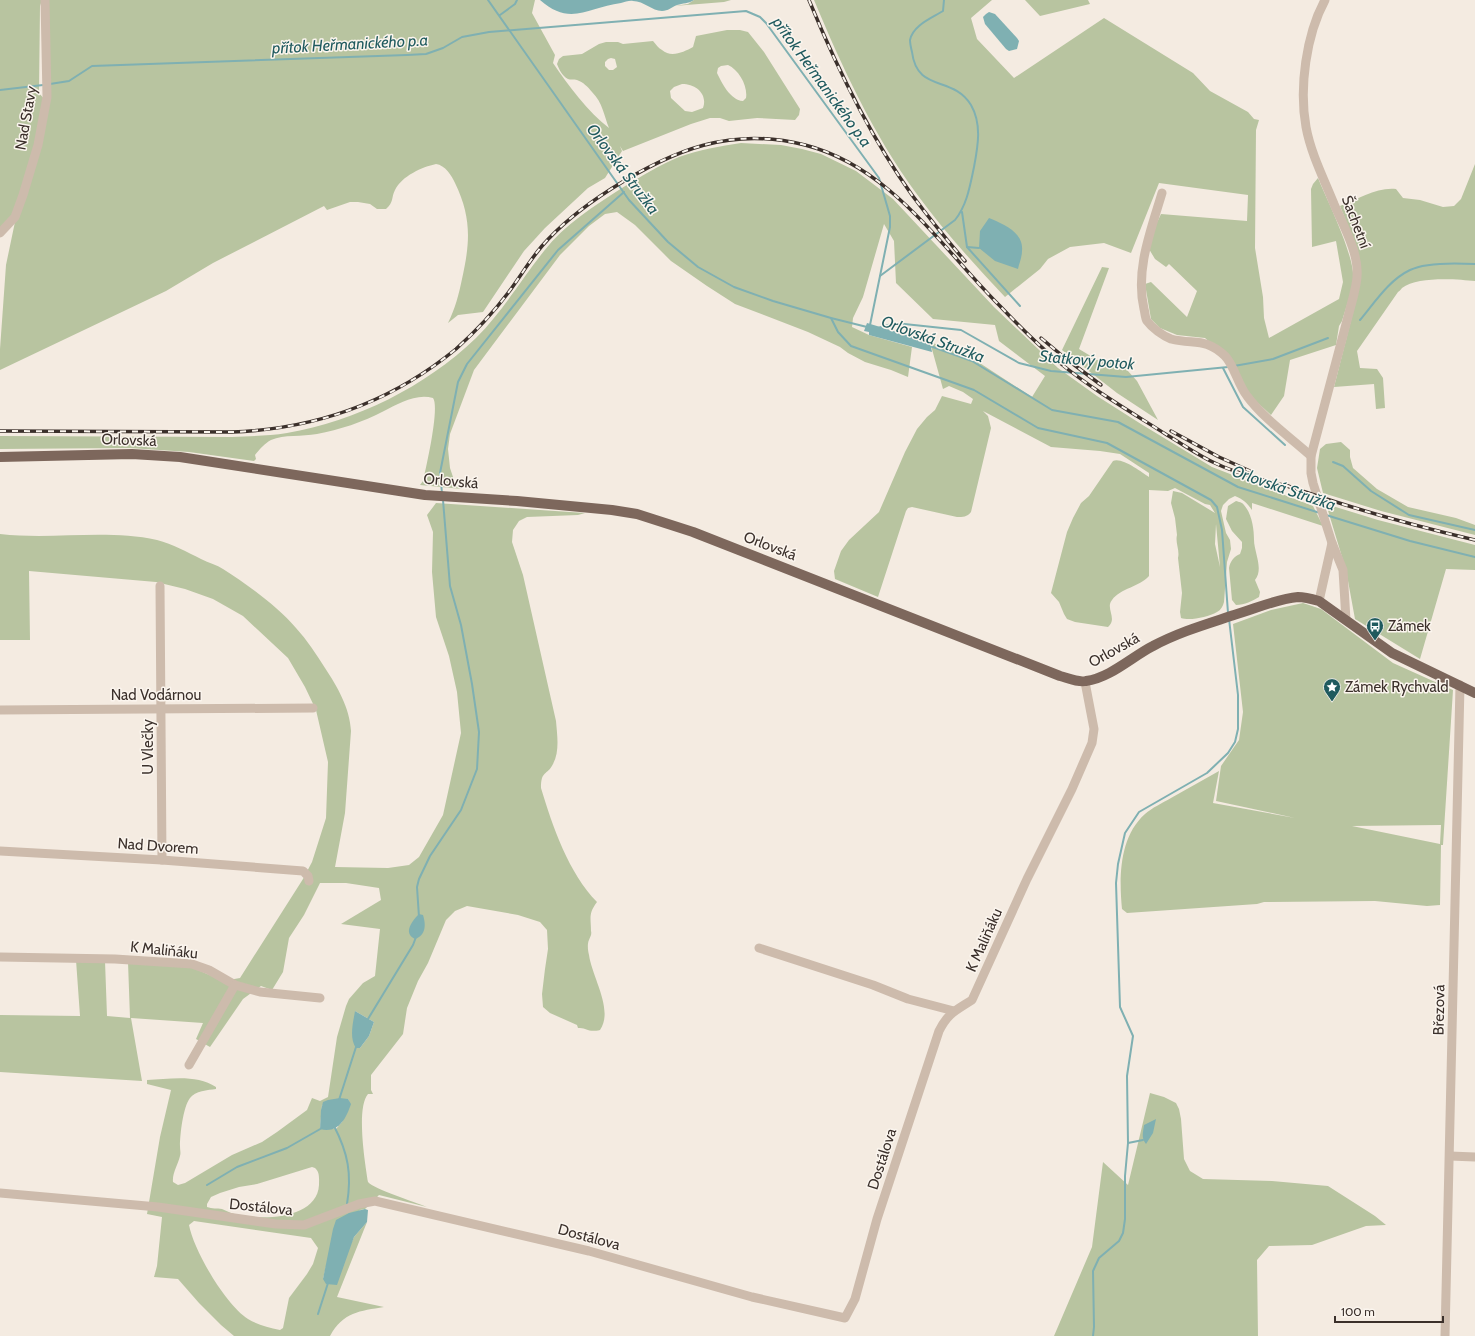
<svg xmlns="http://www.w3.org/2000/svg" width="1475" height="1336" viewBox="0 0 1475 1336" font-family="Cabin,sans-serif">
<rect width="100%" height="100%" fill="#f4ebe1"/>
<g fill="#b8c4a0" fill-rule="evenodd">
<polygon points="0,0 42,0 40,6 39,93 45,100 34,155 13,217 0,229"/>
<path d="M46 0H535L532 13 555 55 553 63C568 85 588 112 609 128 604 116 603 103 592 92 588 87 583 82 577 80 574 79 570 80 568 79 562 76 559 69 557 64L559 59 563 56 582 54 599 44 606 42H618L623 44 653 41C656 44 658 48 662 50 671 58 684 52 693 47L696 36 727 30H740L748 32 764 52 800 109 799 115 795 120 757 118 729 121 720 118H710L691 124 623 151 620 146 622 151 605 178 588 188 545 228 524 251 483 312 458 315 448 323C455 309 459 294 462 279 470 243 472 218 455 183 452 176 445 165 436 164 422 167 402 176 395 190 391 198 394 202 386 209H377L370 204 358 202H350L327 210 324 206 213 263 166 291 0 370V349L6 265 16 217 48 88ZM611 58 615 59 617 67 613 70H609L605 66V62L608 59ZM728 65C739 70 748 86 746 98L743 101C730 100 722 83 717 73L718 68 721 66ZM682 84C696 84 708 94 703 108L692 112 685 111 671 98 670 91 674 87Z"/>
<polygon points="694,0 731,0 724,2 674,6 688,4"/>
<path d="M814 0H992L971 18 977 39 1014 78 1104 18 1193 73 1210 91 1248 112 1254 119 1259 120 1256 130 1255 248 1263 297 1264 318 1269 338 1339 299 1343 282 1336 241 1312 247 1311 189 1313 184 1318 178C1327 200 1356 258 1353 280 1351 294 1346 308 1342 321L1339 326 1336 345 1290 360 1284 396 1271 415 1247 393 1227 357 1205 338 1177 335 1160 328 1151 319 1145 284 1151 282 1187 317 1197 291 1169 264 1166 267 1155 259 1149 249 1153 231 1161 214 1247 221 1248 195 1159 183 1131 253 1104 243 1070 247 1048 259 1040 269 1005 297C974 264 943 230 916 193 873 134 842 67 814 0Z"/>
<polygon points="1025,0 1088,0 1090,4 1040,16"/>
<path d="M741 143 781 145 802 149 821 154 856 171 893 199 994 307 1058 368 1097 396 1141 424 1212 467 1313 506 1323 526 1252 503V510C1247 503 1243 499 1235 496L1229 499 1223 505 1221 511 1226 533 1230 540 1231 549 1227 562 1224 602C1223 606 1221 610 1217 612 1208 617 1190 621 1181 618L1180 612 1182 593 1178 558C1180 550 1175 543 1177 535L1175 518 1171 503 1173 491 1182 493 1215 513 1210 505 1205 504 1175 488 1168 491 1149 490V576C1139 587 1121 588 1112 600 1105 608 1118 619 1108 627L1075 622 1067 619 1064 614 1059 602 1051 593 1067 532 1073 518 1081 503 1089 496 1113 461C1122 457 1141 472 1149 477V473L1120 454 1100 451 1051 447 983 411 988 416 991 428 971 512C967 517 963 517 957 517L912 507 908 508 906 511 878 597 835 579 834 571 841 551 849 540 879 512 905 452 917 429 927 417 935 410 942 396 971 404 973 399 963 392 949 386 943 389 930 342 969 356 1032 397 1045 376 999 341 995 325 933 319 896 283 894 241 884 224 863 297 853 318 852 327 869 335 912 347 908 377 891 370 865 362 848 353 840 347 808 332 735 304 707 286 671 261 635 225 617 212 605 214 589 226 560 255 474 370 450 434 448 449 450 468 454 480 462 489 420 485 423 481C426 468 440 407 433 398 416 393 398 404 384 411 363 422 339 430 317 434 302 437 284 434 271 440 265 443 259 450 255 455L256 459 254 461 189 452 130 448 0 449V436L232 437C250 436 269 436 287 433 356 421 425 387 476 338 502 312 521 280 544 251 565 224 594 206 622 188 640 177 659 165 679 157 699 150 720 146 741 143ZM1216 524 1220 567 1215 544Z"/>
<path d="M1475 164V281C1457 279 1417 276 1402 288 1401 289 1400 291 1398 292L1357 351 1360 368 1377 369 1383 378 1385 408 1376 409 1374 384 1334 387 1358 293 1352 236 1340 206C1358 199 1377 187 1396 189L1403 198 1420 200 1443 207 1454 206 1461 199Z"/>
<polygon points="1102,267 1109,268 1079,349 1099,361 1118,360 1137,381 1158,420 1117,393 1062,350"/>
<polygon points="1341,442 1350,450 1350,457 1353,468 1377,489 1408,507 1456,518 1475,525 1475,535 1381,511 1323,493 1317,468 1320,449 1326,444"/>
<path d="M1236 501C1239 502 1242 502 1244 505 1252 514 1254 529 1254 540 1254 552 1264 569 1255 580L1260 592 1259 597C1252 601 1245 605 1236 605L1232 600 1229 568C1230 562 1234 556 1240 554L1242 548V542L1232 531 1226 519 1228 506Z"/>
<path d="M436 503 585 513 578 515 527 517 519 521 513 530 512 542 523 575 556 721C557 734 560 751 553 764 547 776 541 770 541 788 552 825 569 874 597 902 588 914 591 918 591 931 592 935 590 937 589 940 587 944 588 951 589 955 592 977 614 1010 600 1030 587 1033 587 1027 578 1028L577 1025 550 1013 543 1007 542 994 545 969 548 949 547 930 540 922 518 915 467 906 455 911 446 920 428 963 418 981 407 1008 403 1034 371 1075V1090L373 1094H368C356 1108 365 1163 368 1182 374 1189 415 1202 427 1207L379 1195 365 1209 360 1210 329 1254 323 1279 349 1248 354 1237 367 1222 337 1297 384 1307C360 1311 343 1312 330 1336H234L221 1325 199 1303 178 1279 154 1277 157 1266 162 1217 147 1214 160 1137 171 1090 147 1084V1080C169 1079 197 1074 216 1087V1089C208 1090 195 1091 190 1098 183 1107 180 1135 180 1146 180 1150 181 1153 180 1156 178 1165 172 1173 173 1182L178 1185 185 1183 232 1155 262 1142 277 1132 307 1110 312 1098 320 1101 328 1097 337 1037 346 1006 349 999 363 983 375 976 380 929 341 924 381 900 379 888 346 883H320L304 915 289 938 283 972 272 990 261 986 243 999 210 1047 196 1039 203 1023 131 1018 142 1081 0 1072V1015L80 1016 76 960 105 961 107 1016 130 1018 128 962 189 966 223 981 240 978 303 879 312 862 326 818 328 762 316 710 305 687 288 658 243 616 213 599 185 589 156 582 29 571 30 640H0V534C52 540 106 529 157 540 173 544 187 552 201 559 209 563 217 565 223 569 248 585 277 606 296 628 307 640 316 654 325 668 337 686 350 708 351 731L345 813 335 867 388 868 409 865 419 857 443 815 461 733 457 692 449 656 436 617 432 572 433 532 427 515ZM355 1011 374 1022 369 1036 360 1048ZM348 1099 350 1104 342 1122 336 1129 320 1128 322 1105ZM312 1167 315 1168C320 1172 319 1179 319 1185 317 1221 256 1221 231 1213 228 1212 225 1210 222 1209 217 1208 212 1209 207 1207V1204L211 1197 220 1193 239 1187 257 1184ZM194 1221 311 1238 318 1248 313 1264 307 1274 289 1298 283 1328 280 1330C268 1327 258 1325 248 1319 225 1304 194 1251 189 1225Z"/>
<polygon points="1326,504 1378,520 1475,545 1475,570 1446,569 1420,659 1355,619 1346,570"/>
<path d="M1303 603 1321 609 1393 663 1453 690 1443 845H1441L1440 905 1427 906 1375 901 1264 902 1257 904 1127 913 1122 909C1119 878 1119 837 1145 814 1152 808 1162 803 1171 798 1187 789 1203 780 1219 771L1213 803 1295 818 1216 801 1221 766 1239 740 1243 712 1233 624 1271 610ZM1441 825 1440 844 1352 826 1440 825Z"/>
<polygon points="1150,1093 1164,1097 1176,1103 1179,1109 1181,1119 1184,1159 1190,1171 1203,1179 1272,1181 1328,1186 1375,1216 1386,1225 1366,1226 1312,1245 1269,1246 1257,1260 1258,1336 1054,1336 1092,1247 1103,1162 1128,1185"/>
</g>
<g fill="#7fb0b2">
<path d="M540 0H694C688 4 683 3 677 5 672 7 668 11 662 11 652 11 644 1 633 1 630 0 625 2 621 3 589 7 570 27 540 0Z"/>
<polygon points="989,12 995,14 1017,38 1019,41 1017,49 1009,51 1006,49 985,24 983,17 986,14"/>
<path d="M989 218C1003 224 1024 232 1022 251 1022 257 1019 264 1018 269L995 261 979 248 980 231Z"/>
<polygon points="867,323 930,342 932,352 869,335 869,332 864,331"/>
<path d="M419 914 423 915C426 925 426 935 415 939 402 933 413 920 419 914Z"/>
<path d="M355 1011 374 1022 369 1036 360 1048H356C349 1038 353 1023 355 1011Z"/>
<path d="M340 1098 348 1099 351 1104C346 1119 338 1134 320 1129L321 1110 323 1102 328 1100Z"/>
<path d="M1156 1119 1153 1133 1146 1144C1141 1138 1143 1133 1144 1125Z"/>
<polygon points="365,1209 368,1210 367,1222 354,1237 337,1285 326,1284 323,1279 333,1229 336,1220 349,1213"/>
</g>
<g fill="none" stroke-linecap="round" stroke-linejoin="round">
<g stroke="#7fb0b2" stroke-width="2">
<polyline points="488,0 629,200 668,242 698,267 734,287 773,301 831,318 867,327"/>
<polyline points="500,15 515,4 517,0"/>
<polyline points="50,84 69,81 92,66 407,55 426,54 443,48 462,37 489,32 746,11 760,17 766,23 879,178 890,216 890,227 880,276"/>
<polyline points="0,90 43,85"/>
<polyline points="962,212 967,247 1020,306"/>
<polyline points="967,247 979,248"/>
<polyline points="831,318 838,332 851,346 974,390 1038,428 1107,443 1211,500 1217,507 1222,530 1228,613"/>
<path d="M1360 320C1375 302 1389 280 1410 270 1426 262 1457 263 1475 264"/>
<path d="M870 325 880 276 955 220C967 205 970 186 974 167 978 146 982 124 971 105 953 75 917 93 912 52 911 48 910 43 910 40 913 25 932 18 943 11L944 0"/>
<polyline points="878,328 895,323 961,330 1019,363 1051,371 1126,377 1228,367"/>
<polyline points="930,346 972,361 1052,410 1118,422 1238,487 1320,513"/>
<polyline points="1234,366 1273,359 1328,338"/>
<polyline points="1223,368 1243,407 1285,445"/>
<polyline points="1333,462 1343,466 1371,491 1409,515 1475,530"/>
<polyline points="442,493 440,473 458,382 467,364 558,250 624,192"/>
<polyline points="1326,515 1410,541 1475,557"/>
<polyline points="419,917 417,887 419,879 430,856 461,810 477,769 479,732 472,684 461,625 450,586 443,500"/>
<polyline points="368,1019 413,945 416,937"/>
<polyline points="339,1100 356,1047"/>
<path d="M334 1126C348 1153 352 1174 347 1204"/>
<polyline points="1128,1143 1143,1140"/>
<polyline points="207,1185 237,1167 287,1148 322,1128"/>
<polyline points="318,1314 328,1283"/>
<polyline points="1093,1336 1094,1327 1093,1271 1099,1258 1119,1241 1123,1233 1125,1219 1125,1176 1128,1143 1127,1076 1133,1036 1120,1007 1116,883 1118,864 1125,833 1139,812 1207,773 1228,753 1235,742 1238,729 1238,695 1229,619"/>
</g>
<g stroke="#cdbbac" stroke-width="9">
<path d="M1325 0C1306 35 1299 88 1306 127 1311 154 1324 179 1334 204 1343 225 1359 253 1357 276 1357 282 1355 288 1354 294L1311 456V473L1313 483 1332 543 1343 570 1346 620"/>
<path d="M1162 193C1151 230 1135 270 1144 309 1145 312 1145 318 1147 321 1152 328 1163 336 1171 339 1194 345 1205 337 1225 356 1234 365 1238 385 1247 396 1264 419 1290 437 1311 456"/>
<polyline points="0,233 15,217 23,195 38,145 47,97 45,0"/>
<polyline points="160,586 162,860"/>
<polyline points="1319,601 1332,543"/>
<polyline points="0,710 313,708"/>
<polyline points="0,851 162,860 303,871 308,876 309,881"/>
<polyline points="759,948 873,985 908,999 954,1011"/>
<polyline points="0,957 115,959 192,964 209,970 235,985 260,992 320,998"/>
<polyline points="189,1065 235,985"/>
<polyline points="1450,1156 1475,1157"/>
<path d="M0 1193 158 1207 276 1224 304 1225 359 1204 375 1201 589 1251 752 1297 845 1318 855 1299 877 1219 939 1031C948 1013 955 1011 972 1000L1027 879 1072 789 1092 743 1094 729 1085 682"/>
<polyline points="1445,1336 1460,685"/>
</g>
<path stroke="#7d675c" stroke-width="10" d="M0 457 132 454 180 457 425 495 517 501 612 510 637 514 693 532 1060 676C1068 678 1078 683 1086 681 1110 678 1133 656 1153 646 1179 632 1207 624 1234 615 1255 609 1276 599 1298 597 1305 597 1312 599 1319 601L1392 653 1475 693"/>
<g stroke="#3b302b" stroke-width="3.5">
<g id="rail">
<path d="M809 0C837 68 869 135 912 195 929 218 947 240 965 261"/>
<polyline points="1041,338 1065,358 1101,385"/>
<path d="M0 431 232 432C316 429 390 403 456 349 475 332 493 313 508 293 520 277 530 260 542 246 562 223 586 205 611 189 673 150 731 126 805 145 891 167 940 246 1000 306 1019 326 1039 346 1060 363 1093 390 1131 412 1167 435 1184 445 1199 456 1217 464 1240 475 1266 480 1290 487"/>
<polyline points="1171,431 1219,457 1250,471"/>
<path d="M1285 485C1347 507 1411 525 1475 540"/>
</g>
</g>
<use href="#rail" stroke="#fbf5ee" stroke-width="2" stroke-dasharray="6" stroke-linecap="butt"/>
</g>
<defs>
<g id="bus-pin" transform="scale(0.9)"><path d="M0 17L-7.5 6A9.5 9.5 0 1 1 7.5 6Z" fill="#1f5a5e" stroke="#fbf5ee"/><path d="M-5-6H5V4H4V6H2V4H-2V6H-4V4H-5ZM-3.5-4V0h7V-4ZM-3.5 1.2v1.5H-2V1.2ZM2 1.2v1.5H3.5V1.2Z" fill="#fff"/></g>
<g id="sight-pin" transform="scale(0.9)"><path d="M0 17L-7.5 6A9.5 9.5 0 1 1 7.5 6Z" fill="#1f5a5e" stroke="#fbf5ee"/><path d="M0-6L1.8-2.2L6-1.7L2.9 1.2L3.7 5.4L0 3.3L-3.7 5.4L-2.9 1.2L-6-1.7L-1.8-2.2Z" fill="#fff"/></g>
</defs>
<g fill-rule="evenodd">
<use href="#bus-pin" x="1375" y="626"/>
<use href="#sight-pin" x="1332" y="687"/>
</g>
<g text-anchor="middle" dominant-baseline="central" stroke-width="3" stroke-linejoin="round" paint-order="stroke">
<g font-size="15" fill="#3b302b" stroke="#fbf5ee">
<text transform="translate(26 118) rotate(-80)">Nad Stavy</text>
<text transform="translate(1356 222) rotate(69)">Šachetní</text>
<text transform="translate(129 440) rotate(2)">Orlovská</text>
<text transform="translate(451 481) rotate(5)">Orlovská</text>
<text transform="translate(770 546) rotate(21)">Orlovská</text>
<text transform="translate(1114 650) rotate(-29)">Orlovská</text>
<text x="156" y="695">Nad Vodárnou</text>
<text transform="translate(148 747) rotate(-90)">U Vlečky</text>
<text transform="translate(158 846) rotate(4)">Nad Dvorem</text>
<text transform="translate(984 940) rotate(-66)">K Maliňáku</text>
<text transform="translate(164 950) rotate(6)">K Maliňáku</text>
<text transform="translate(1439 1010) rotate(-89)">Březová</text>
<text transform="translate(882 1159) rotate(-72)">Dostálova</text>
<text transform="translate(261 1207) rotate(6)">Dostálova</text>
<text transform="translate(589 1237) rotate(15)">Dostálova</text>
</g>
<g font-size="15" fill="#3b302b" stroke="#fbf5ee" text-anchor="start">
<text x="1388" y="626">Zámek</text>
<text x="1345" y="687">Zámek Rychvald</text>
</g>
<g font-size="16" font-style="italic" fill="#1f5a5e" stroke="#fbf5ee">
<text transform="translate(350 44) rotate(-3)">přítok Heřmanického p.a</text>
<text transform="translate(822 82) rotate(54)">přítok Heřmanického p.a</text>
<text transform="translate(623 169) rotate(53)">Orlovská Stružka</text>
<text transform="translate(933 339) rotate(20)">Orlovská Stružka</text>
<text transform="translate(1087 360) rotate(5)">Statkový potok</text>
<text transform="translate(1284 488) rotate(19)">Orlovská Stružka</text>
</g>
</g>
<path d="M1335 1316v6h108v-6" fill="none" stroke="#3b302b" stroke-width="2"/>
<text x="1341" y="1316" font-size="12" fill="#3b302b" stroke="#fbf5ee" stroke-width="3" paint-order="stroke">100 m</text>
</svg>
